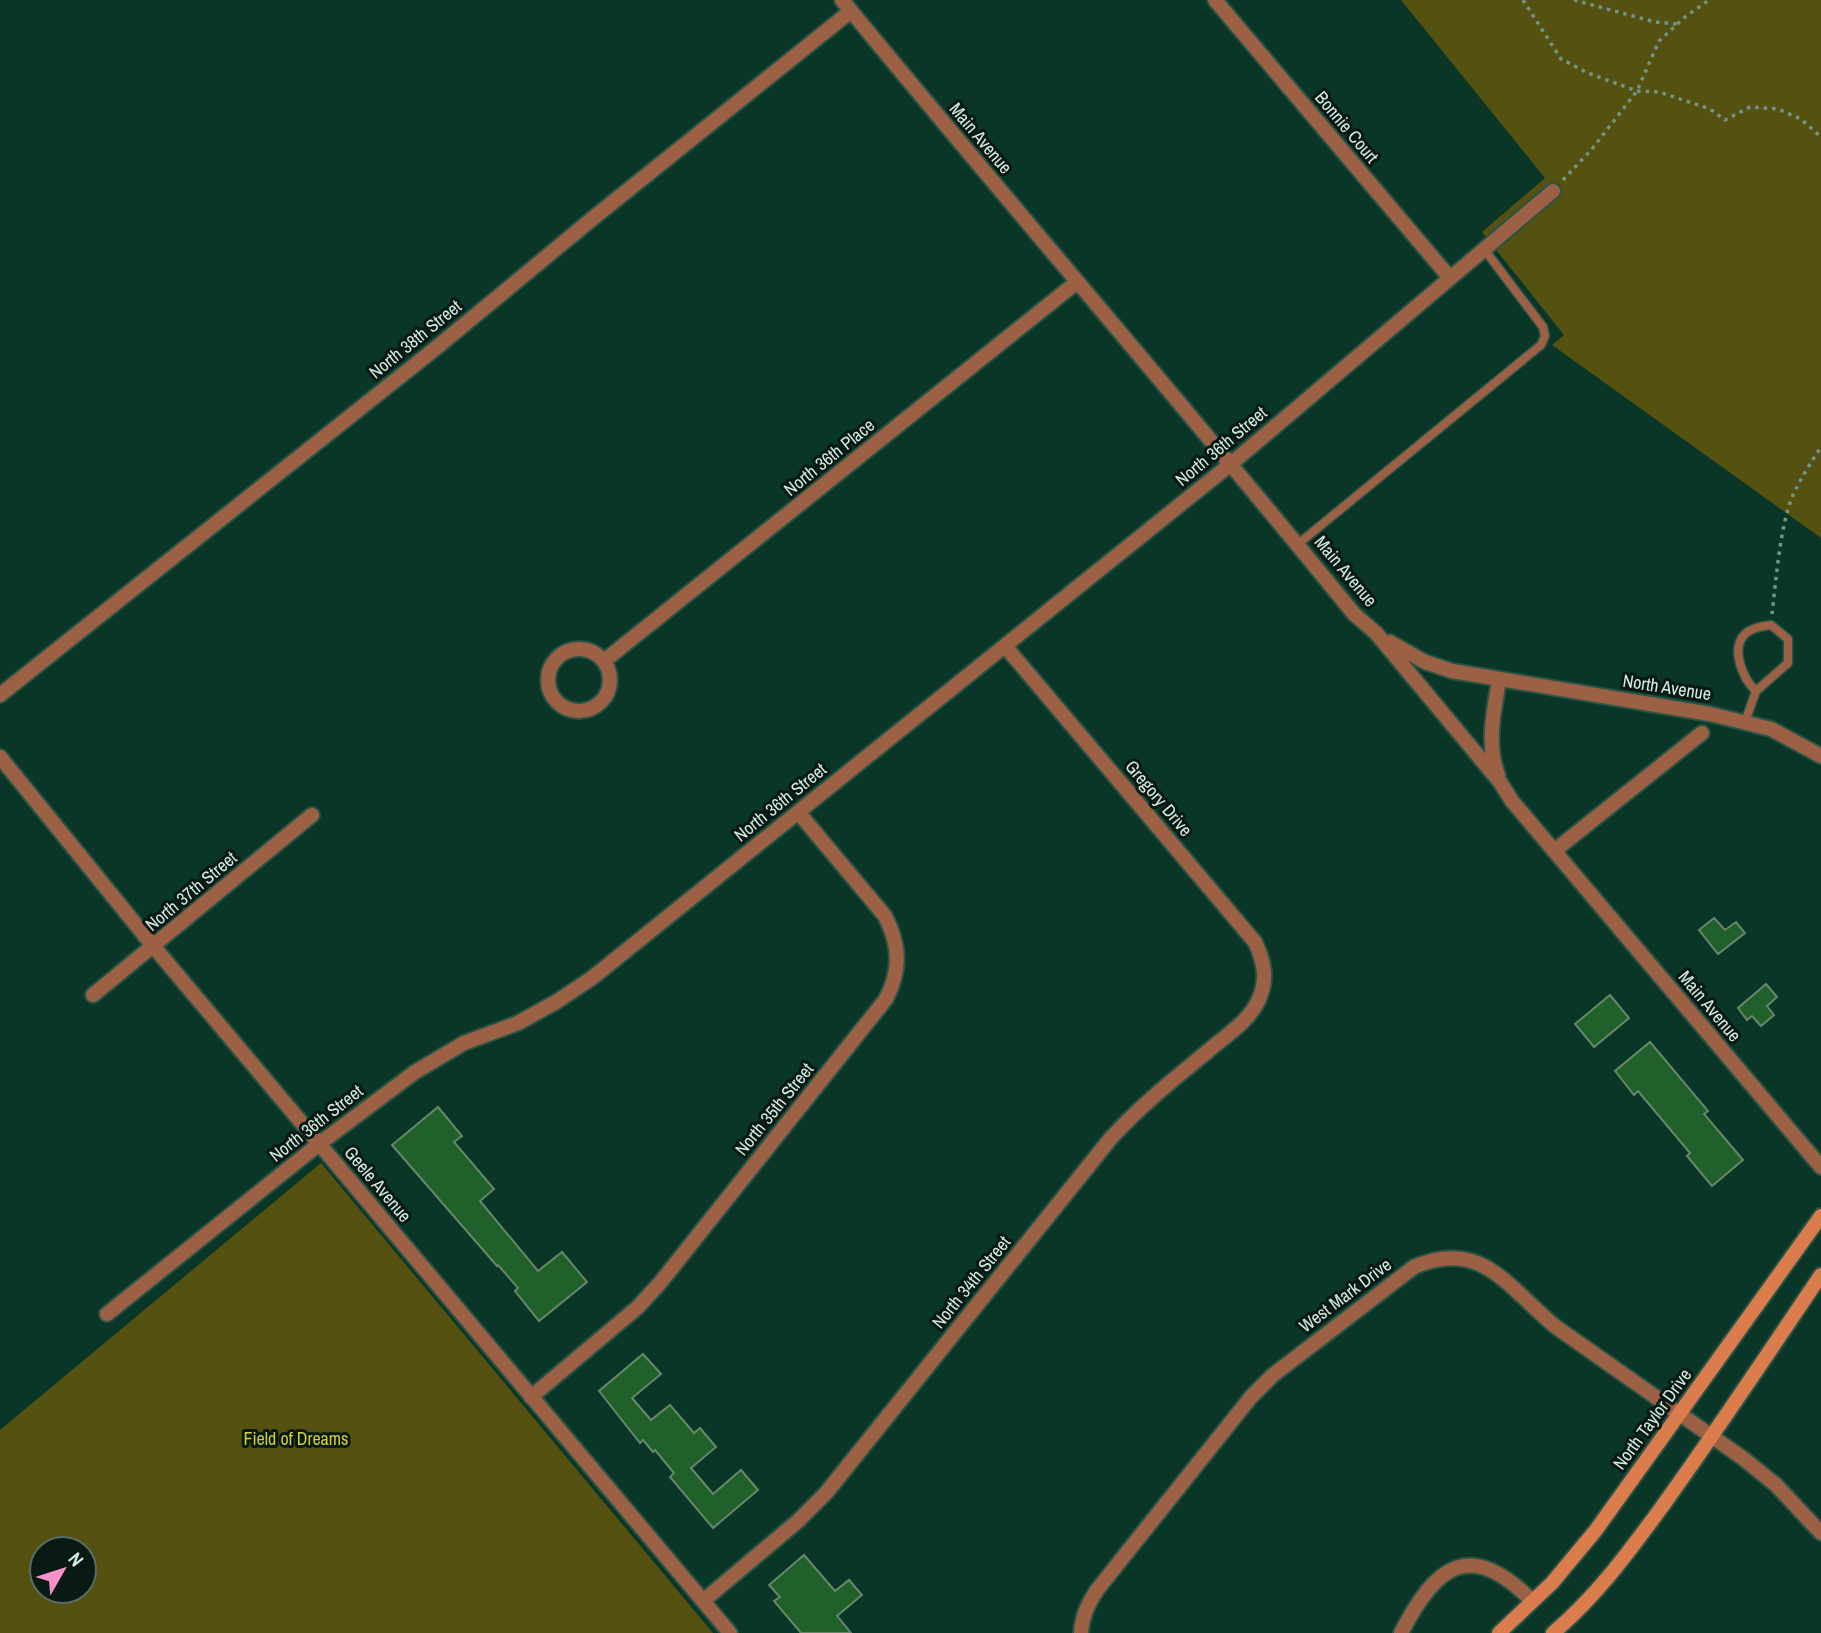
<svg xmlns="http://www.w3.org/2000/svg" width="1821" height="1633" font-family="'Archivo Narrow',sans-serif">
<rect width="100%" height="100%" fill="#093627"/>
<path fill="#555111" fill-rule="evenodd" d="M1401,0h420v538l-269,-193 12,-10 -82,-103 63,-54z
M321,1163l382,458 10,12h-713v-203zM42,1549h42v42h-42z"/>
<path fill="#20602a" stroke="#68866a" stroke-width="2" d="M1714,918l11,12 11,-8 9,11 -27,21 -19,-24z
M1766,984l11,13 -10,9 7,9 -13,11 -9,-10 -5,4 -9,-12z
M1610,995l19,23 -35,29 -19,-23z
M1650,1042l58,69 -4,3 39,46 -31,26 -25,-30 3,-3 -52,-62 -4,4 -19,-24z
M438,1107l24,29 -8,6 40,47 -14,12 58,70 24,-19 25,30 -48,39 -24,-30 3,-3 -20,-23 -1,1 -105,-121z
M643,1354l18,20 -29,24 19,22 19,-15 24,28 6,-5 16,19 -25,21 22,26 28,-24 17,20 -45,38 -43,-51 4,-4 -19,-23 -2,2 -10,-12 -3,3 -41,-52z
M804,1555l31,36 14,-11 13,15 -25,21 14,17h-50l-27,-32 6,-4 -11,-12z"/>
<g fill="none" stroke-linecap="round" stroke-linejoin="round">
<g stroke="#295345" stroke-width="11">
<path id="service" d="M1298,544l243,-199 4,-9 -2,-9 -59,-78
M1745,722l11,-31 32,-28v-24l-17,-14c-8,1 -20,3 -26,9 -15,15 -2,45 11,57"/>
</g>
<g stroke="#295345" stroke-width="18">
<path id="minor" d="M842,0c169,206 344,407 512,614l22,19 124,149 12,19 309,366
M1215,0l235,278
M1390,642l35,20 27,9 258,43 61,15 50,27
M548 680a31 31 0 1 1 62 0a31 31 0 1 1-62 0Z
M604,661l473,-379
M0,695l436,-347 156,-129 259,-208
M0,757l154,190 576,686
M1498,775c-12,-31 -4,-64 1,-95
M1554,851l148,-118
M93,995l219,-180
M107,1314l212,-170 96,-72 49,-29 54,-20 38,-21 36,-24 640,-515 321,-272
M531,1397l107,-90 22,-24 226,-284c15,-29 14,-54 -1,-83l-87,-104
M703,1601l95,-80 28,-28 285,-355c29,-32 63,-59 96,-86 18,-16 43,-31 52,-53 9,-20 5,-38 -4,-57l-250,-296
M1081,1633c1,-17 7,-29 16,-43l154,-193 22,-22 141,-108c68,-30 95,22 142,60l188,132 32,26 45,48
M1401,1633c35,-68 69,-95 131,-32"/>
</g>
<g stroke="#295345" stroke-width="18">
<path id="secondary" d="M1499,1633l53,-50 44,-53 225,-314
M1553,1633c44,-37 78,-84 111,-129 54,-75 105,-152 157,-229"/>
</g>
<path stroke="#739487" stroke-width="3.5" stroke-dasharray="3.5 5" stroke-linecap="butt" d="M1523,0l38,59 27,14 49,18 22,1 51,17 15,11 25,-13 28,2 23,10 20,18
M1574,0l81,22 22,2
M1563,180l29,-31 45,-58 22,-50 26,-24 24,-17
M1772,614c4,-34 8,-88 21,-119 8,-17 18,-33 28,-48"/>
<use href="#service" stroke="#9c6145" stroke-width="8"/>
<use href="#minor" stroke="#9c6145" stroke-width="14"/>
<use href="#secondary" stroke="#db7c4d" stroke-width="14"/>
</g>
<g text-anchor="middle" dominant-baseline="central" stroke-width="6" stroke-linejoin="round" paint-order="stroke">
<g font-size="18" fill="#d4eae0" stroke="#081a13">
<text transform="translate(1347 127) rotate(50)">Bonnie Court</text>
<text transform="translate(981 138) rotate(50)">Main Avenue</text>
<text transform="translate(415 339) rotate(-39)">North 38th Street</text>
<text transform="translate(1221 446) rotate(-40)">North 36th Street</text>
<text transform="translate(829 457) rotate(-39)">North 36th Place</text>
<text transform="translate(1346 571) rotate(50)">Main Avenue</text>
<text transform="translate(1667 687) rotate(9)">North Avenue</text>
<text transform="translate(1159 798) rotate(50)">Gregory Drive</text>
<text transform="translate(780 802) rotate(-39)">North 36th Street</text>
<text transform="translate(191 891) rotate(-40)">North 37th Street</text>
<text transform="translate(1710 1006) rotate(50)">Main Avenue</text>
<text transform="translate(774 1109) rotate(-51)">North 35th Street</text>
<text transform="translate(316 1123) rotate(-38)">North 36th Street</text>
<text transform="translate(378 1184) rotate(50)">Geele Avenue</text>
<text transform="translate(971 1282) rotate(-51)">North 34th Street</text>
<text transform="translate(1345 1295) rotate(-37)">West Mark Drive</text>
<text transform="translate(1652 1419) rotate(-54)">North Taylor Drive</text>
</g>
<g font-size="18" fill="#d6cd30" stroke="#081a13">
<text x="296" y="1438">Field of Dreams</text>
</g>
</g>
<g transform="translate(63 1570) rotate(51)"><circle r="33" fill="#081a13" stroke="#5a6d65" stroke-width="2"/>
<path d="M0-5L12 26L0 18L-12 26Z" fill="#f890cb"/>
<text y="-10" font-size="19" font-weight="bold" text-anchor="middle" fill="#d4eae0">N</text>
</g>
</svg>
